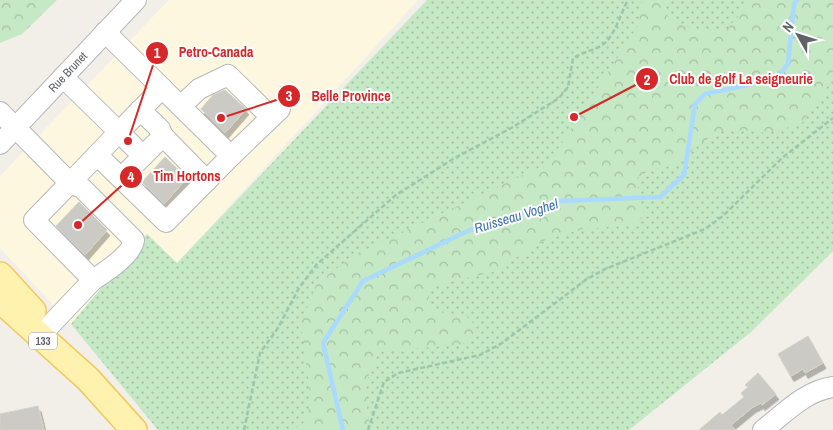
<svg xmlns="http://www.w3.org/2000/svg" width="833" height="430" font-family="'Archivo Narrow',sans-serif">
<defs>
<pattern id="grass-dots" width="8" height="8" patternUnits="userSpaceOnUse" patternTransform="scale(1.25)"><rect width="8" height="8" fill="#c5e8c5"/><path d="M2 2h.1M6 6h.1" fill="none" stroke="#a3c0a4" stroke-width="1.8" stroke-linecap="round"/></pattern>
<pattern id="forest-crowns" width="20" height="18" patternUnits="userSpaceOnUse" patternTransform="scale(1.25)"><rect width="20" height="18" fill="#c5e8c5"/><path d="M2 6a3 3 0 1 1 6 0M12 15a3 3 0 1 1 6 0" fill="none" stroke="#a3c0a4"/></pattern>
<filter id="shadow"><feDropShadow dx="3" dy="5.5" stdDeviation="0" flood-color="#0004"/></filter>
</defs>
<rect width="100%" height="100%" fill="#f1efe8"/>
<path fill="#fef7e0" d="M169,0h249l-241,263 -30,-28 -76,89 -71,-76v-72z"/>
<path fill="url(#grass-dots)" d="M427,0h406v251l-82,81 -122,98h-471l-87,-106 76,-90 30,29z"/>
<path fill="url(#forest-crowns)" d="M0,0h57l-35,34 -22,9z
M642,0h21l5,17 30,15 30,-4 24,-28h81v77l-13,22 -19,25 -34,9 -25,-3 -25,2 -46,34 -22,4 -13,9 8,36 -9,10 -52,4 -36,10 -54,33 -60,14 -6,16 13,10 26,4 8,8v11l-12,9 -82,8c-18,27 -15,44 -10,74l-2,4h-75l12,-8 6,-21 -10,-78 16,-40 39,-29 182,-86 18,-16 82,-126z"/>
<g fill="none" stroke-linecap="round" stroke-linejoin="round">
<path stroke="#aadaff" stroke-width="4.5" d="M343,430l-20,-87 40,-62 111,-53 85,-27 101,-4 24,-22 11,-71 10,-10 71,-15 12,-15 6,-60 3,-4"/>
</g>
<path fill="#cccac5" stroke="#d6d1c6" filter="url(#shadow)" d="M225,90l21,19 -21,24 -24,-24 12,-14z
M165,157l22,21 -23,26 -22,-22z
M79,202l28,28 -22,25 -29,-29z
M808,336l15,27 -18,10 -2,-4 -12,7 -13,-22z
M758,373l18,21 -14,11 -1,-2 -8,4 -22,18 4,5h-36l21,-18 2,3 22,-18 -3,-4 7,-6 -3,-2z
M38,406l6,24h-44v-16z"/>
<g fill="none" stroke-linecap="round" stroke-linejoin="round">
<g stroke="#b5b8bc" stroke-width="22">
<g id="minor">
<path d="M105,32l57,56 -43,44 24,24"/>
<path d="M63,77l56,55 -49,51 12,5 52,52c-2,15 -29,32 -41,40"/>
<path d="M181,106l18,-17 29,-14 43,42"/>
<path d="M140,110l20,19 3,7"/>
<path d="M0,112l70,71 -36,37 59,60 -54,57"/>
<path id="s1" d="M0,144l136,-144"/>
<path d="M97,155l69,67 65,-66 -69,-68"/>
<path d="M231,156l49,-47"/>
<path d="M121,178l42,-42 44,45"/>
<path d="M763,430c22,-17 42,-39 70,-43"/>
</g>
</g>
<g stroke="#f2c960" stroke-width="28">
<path id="major" d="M0,275l33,36
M0,300l88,79 46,51"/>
</g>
<path stroke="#9cc7a9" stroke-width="2.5" stroke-dasharray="5 2.5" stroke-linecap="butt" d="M244,430l16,-77 18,-25 21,-40 18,-24 79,-69 57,-36 60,-32 46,-29 9,-11 5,-29c9,-5 17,-7 26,-11 15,-7 21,-33 29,-47
M368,430l16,-48 14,-9 82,-18 22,-12 85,-64 18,-10 100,-40 19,-14 58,-57 51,-40"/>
<use href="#minor" stroke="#fff" stroke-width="20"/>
<use href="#major" stroke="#fff2af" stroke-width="25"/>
</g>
<g text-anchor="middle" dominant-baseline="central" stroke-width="4" stroke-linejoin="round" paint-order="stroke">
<rect fill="#fff" stroke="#8f9295" stroke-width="1" x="29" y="332.5" width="28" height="17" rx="4"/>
<g font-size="11" font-weight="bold" fill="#5f6368">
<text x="43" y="341">133</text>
</g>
<g font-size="12" fill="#5f6368" stroke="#fff">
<text stroke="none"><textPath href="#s1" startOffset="99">Rue Brunet</textPath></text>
</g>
<g font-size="14" font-style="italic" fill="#4174aa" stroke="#fff">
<text transform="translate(516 216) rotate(-17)">Ruisseau Voghel</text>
</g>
</g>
<path fill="none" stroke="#d62828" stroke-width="2" d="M128 141L157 53M574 117L647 79M221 118L289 96M78 225L131 177"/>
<g fill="#d62828" stroke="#fff" stroke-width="2">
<circle cx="128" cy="141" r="5"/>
<circle cx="574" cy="117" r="5"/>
<circle cx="221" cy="118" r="5"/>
<circle cx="78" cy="225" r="5"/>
<circle cx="157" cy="53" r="12"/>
<circle cx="647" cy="79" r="12"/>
<circle cx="289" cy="96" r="12"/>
<circle cx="131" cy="177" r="12"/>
</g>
<g font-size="15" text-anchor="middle" font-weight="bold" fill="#fff">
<text x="157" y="58">1</text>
<text x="647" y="85">2</text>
<text x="289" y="101">3</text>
<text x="131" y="182">4</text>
</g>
<g font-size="14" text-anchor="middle" font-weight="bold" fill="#d62828" stroke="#fff" stroke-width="4" stroke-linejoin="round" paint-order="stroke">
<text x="216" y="57">Petro-Canada</text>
<text x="741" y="84">Club de golf La seigneurie</text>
<text x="351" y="101">Belle Province</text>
<text x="187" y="181">Tim Hortons</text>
</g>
<g transform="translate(798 35) rotate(309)" stroke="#ffffff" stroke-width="4" paint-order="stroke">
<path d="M0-4L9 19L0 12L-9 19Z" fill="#5f6368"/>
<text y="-8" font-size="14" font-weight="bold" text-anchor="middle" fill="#5f6368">N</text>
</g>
</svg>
